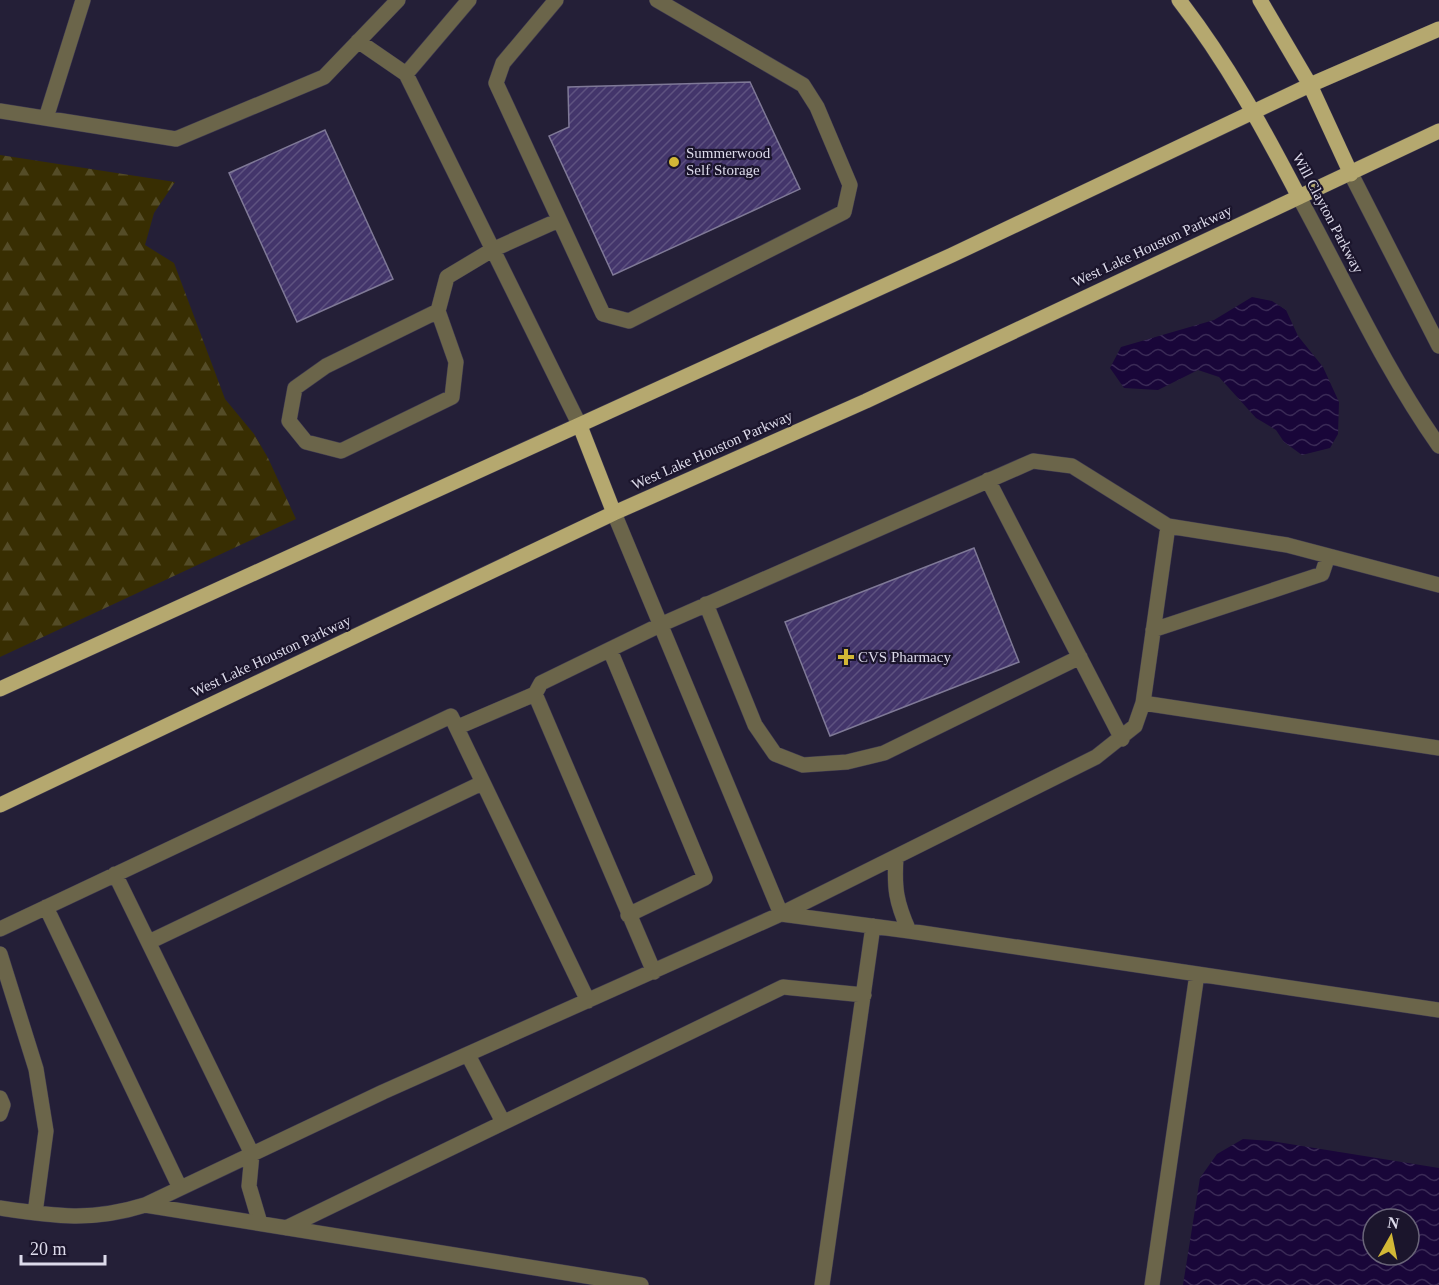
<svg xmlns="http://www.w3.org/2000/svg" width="1439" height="1285" font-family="'Times New Roman',serif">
<defs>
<pattern id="forest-firs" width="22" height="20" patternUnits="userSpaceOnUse" patternTransform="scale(1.5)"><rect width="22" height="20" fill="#382e02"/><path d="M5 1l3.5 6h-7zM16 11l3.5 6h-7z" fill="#544c27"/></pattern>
<pattern id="water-waves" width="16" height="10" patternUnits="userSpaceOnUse" patternTransform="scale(1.5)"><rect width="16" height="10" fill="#190639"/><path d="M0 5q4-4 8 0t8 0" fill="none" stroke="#3a2a56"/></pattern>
<pattern id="building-hatch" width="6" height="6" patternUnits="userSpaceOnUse" patternTransform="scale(1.5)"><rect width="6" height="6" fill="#43356b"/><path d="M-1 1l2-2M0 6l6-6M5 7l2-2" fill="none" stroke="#5e5280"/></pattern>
</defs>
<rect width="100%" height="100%" fill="#241f37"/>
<path fill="url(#forest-firs)" d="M0,155l175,27 -21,31 -9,32 29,18 51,136 29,35 14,24 28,61 -296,138z"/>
<path fill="url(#water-waves)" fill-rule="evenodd" d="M1252,297l20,4 14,9 12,26 25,31 16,35 -1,32 -8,14 -28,7 -18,-13 -8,-12 -20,-12 -37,-41 -21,-7 -40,20 -34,-2 -14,-20 11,-21 93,-27z
M1243,1139l28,2 168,27v117h-256l17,-107 17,-24zM1373,1219h36v36h-36z"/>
<path fill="url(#building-hatch)" stroke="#7f7997" stroke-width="1.5" d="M750,82l50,107 -187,86 -64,-139 20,-9 -1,-40z
M325,130l68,149 -96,43 -68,-149z
M974,548l45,114 -189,74 -45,-114z"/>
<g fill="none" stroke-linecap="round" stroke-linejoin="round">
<g stroke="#3e3950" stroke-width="16">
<path id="minor" d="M556,0l-53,63 -7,20 107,231 26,7 215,-109 6,-27 -33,-78 -14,-22 -146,-85
M358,41l48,33 174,352
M406,74l63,-74
M0,111l176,28 148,-62 74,-77
M46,118l37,-118
M1351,174l88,172
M1299,197c46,84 85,171 140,249
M438,311l-112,55 -31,22 -6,33 17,21 35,9 111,-54 4,-35 -18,-51 9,-34 45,-27 67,-30
M988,480l134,259
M614,513l167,401
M706,604l49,121 20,29 28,11 44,-3 37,-9 196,-96
M1153,630l169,-56 6,-18
M610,650l95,228 -77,37
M1143,703l296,45
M458,727l77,-33
M896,857c-2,31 0,45 13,74
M115,874l137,280 -3,32 11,37
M46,907l134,281
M781,914l128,17 530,79
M0,929l451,-213 137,285
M149,942l333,-159
M0,954l36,115 10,62 -11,82
M654,972l-119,-278 6,-11 119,-58 373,-164 39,5 96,60 119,19 152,40
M468,1055l35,67
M0,1098l3,7 -3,9
M145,1205l496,80
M0,1208c54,8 91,14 145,-3l238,-113 398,-178 315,-157 39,-31 8,-23 25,-177
M286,1228l497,-241 81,8
M822,1285l51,-359
M1152,1285l45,-311"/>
</g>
<g stroke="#3e3950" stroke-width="16">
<path id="major" d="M1179,0c48,62 84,128 120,197
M1260,0l50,85 41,89
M580,426l34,87
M0,689l952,-434 358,-170 129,-56
M0,805l614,-292 252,-112 573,-270"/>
</g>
<use href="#minor" stroke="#6b654a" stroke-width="15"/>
<use href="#major" stroke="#b5a86f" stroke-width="15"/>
</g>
<g fill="#d2b736" stroke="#1b152c" stroke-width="2">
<circle cx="674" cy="162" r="6"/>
<path d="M843 648h6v6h6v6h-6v6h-6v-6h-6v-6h6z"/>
</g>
<g text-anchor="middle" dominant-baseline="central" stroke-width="4.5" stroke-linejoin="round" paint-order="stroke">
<g font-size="15" fill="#dddbeb" stroke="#1b152c" text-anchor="start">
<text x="686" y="153">Summerwood<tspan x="686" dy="17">Self Storage</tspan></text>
<text x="858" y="657">CVS Pharmacy</text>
</g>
<g font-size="15" fill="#dddbeb" stroke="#1b152c">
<text transform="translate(1328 213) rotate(62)">Will Clayton Parkway</text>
<text transform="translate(1152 246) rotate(-25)">West Lake Houston Parkway</text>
<text transform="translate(712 450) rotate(-24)">West Lake Houston Parkway</text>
<text transform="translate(271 656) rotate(-25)">West Lake Houston Parkway</text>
</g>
</g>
<g transform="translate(1391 1237) rotate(9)"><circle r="28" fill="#1b152c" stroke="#696478" stroke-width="1.5"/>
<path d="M0-4.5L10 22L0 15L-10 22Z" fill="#d2b736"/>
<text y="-9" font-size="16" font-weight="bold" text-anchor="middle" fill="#dddbeb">N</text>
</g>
<path d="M21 1255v9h84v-9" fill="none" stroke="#dddbeb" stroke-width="3"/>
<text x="30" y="1255" font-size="18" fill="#dddbeb" stroke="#1b152c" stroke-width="4.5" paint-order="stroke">20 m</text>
</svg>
